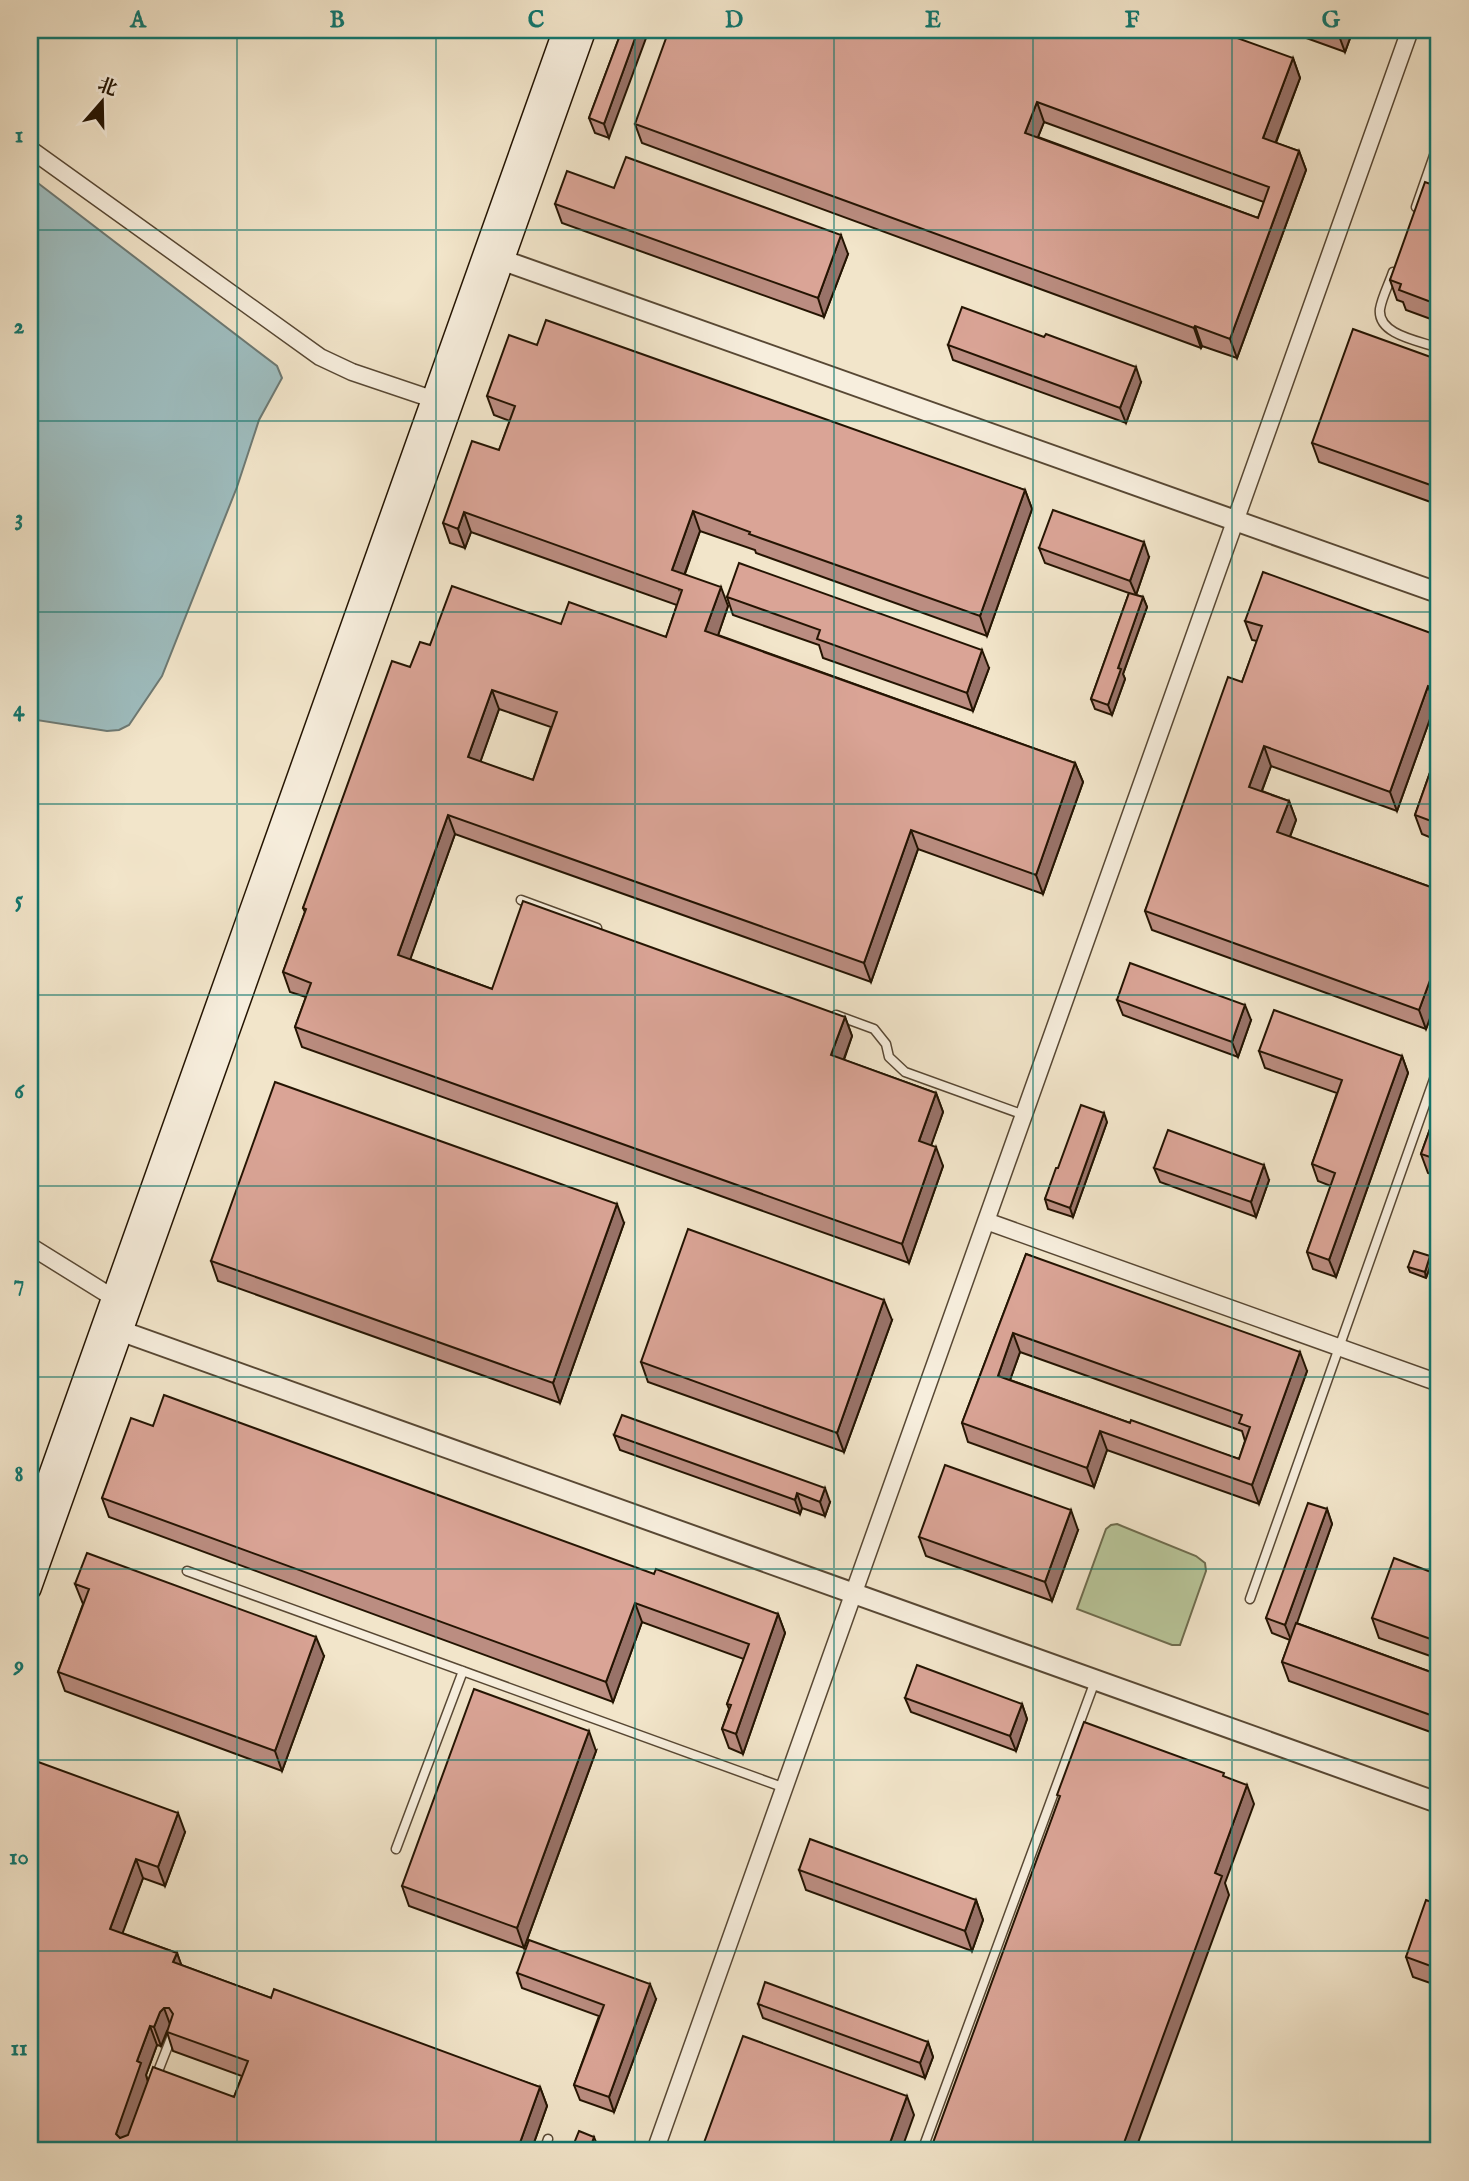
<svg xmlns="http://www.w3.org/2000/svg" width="1469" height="2181" font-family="'IM FELL English','Noto Serif SC',serif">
<rect width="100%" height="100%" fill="#f2e5ca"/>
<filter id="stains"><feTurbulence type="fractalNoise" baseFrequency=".00286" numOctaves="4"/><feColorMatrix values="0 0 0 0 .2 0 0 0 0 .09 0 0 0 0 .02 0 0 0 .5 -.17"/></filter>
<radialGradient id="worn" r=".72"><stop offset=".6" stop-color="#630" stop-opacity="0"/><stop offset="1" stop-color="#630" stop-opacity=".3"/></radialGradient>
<path fill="#b8c599" stroke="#6e6c4e" stroke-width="2" d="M1117,1524l79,32 9,7 1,8 -26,74h-8l-95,-36 29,-80 5,-4z"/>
<path fill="#9ebdbf" stroke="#6d7973" stroke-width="2" d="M30,177l247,189 5,12 -23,42 -22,67 -75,189 -33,49 -10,5 -12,1 -77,-12z"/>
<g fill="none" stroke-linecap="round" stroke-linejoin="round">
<g stroke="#584834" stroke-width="11">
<path id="service" d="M1416,207l23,-66
M1393,272c-4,12 -11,25 -13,37 -3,26 40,32 59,39
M521,900l76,28
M836,1015l38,14 12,15 3,13 16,15 119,43
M187,1571l598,217
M1250,1599l189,-534
M396,1849l67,-178
M155,2079l18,-46
M544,2151l4,-12
M922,2151l173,-470"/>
</g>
<g stroke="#584834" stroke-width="19">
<path id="minor" d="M30,149l290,208 32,15 80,27
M986,1221l453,162
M30,1246l82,51
M655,2151l755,-2121"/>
</g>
<g stroke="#584834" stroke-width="23">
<path id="tertiary" d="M488,255l951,338
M107,1326l1332,477"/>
</g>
<g stroke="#241402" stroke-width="24">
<path id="secondary" d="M30,1530l534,-1500
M30,1589l555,-1559"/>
</g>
<use href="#service" stroke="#f7eedd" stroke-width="8"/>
<use href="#minor" stroke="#f7eedd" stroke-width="16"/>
<use href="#tertiary" stroke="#f7eedd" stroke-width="19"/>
<use href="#secondary" stroke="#f7eedd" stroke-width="21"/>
</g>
<path fill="#bb8d81" stroke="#241402" stroke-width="2" fill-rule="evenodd" d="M622,30l-13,108 -14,-5 -6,-15z
M1284,30h69l-8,22z
M1293,58l7,20 -24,65 23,8 7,19 -69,188 -35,-12 -1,2 -559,-205 -7,-19zM1044,122l220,80 -6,16 -220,-81z
M1439,177v145l-33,-12 -3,-8 -6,-2 -7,-20 46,-94z
M614,188l234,66 -24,63 -262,-94 -7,-19z
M537,345l488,145 7,19 -45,127 -231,-83 -1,-3 -55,-19 -15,43 43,32 -10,29 357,128 8,19 -40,112 -125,-45 -47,133 -416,-148 -45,125 82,30 353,28 7,19 -8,24 92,33 7,19 -12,33 12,21 -34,97 -607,-216 -7,-20 11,-30 -16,-5 -7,-20 22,-60 -2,-4 107,-241 20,-22 131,-21 105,13 11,-32 -206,-73 -6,16 -15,-5 -7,-20 56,-73 11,-29 -16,-6 -7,-19zM499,709l52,18 -18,53 -53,-18z
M948,345l193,37 -15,41 -173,-63z
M1439,360v145l-120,-43 -7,-19z
M1039,548l110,9 -13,38 7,2 4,10 -24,67 2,5 -13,36 -17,-6 -4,-10 38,-106 -84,-30z
M727,597l262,71 -16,43 -150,-53 -4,-13 -86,-30z
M1245,621l194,15v71l-4,-2 -38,106 -126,-45 -9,25 27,10 7,19 -6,17 149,53v104l-13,35 -274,-99 -7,-19 97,-229 15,-41 -5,-1z
M1439,747v94l-17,-7 -7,-19z
M1117,1000l134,20 -13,37 -115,-42z
M1259,1051l143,5 6,17 -72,204 -23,-8 -6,-17 24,-66 -13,-5 -6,-17 25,-71 -72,-25z
M1439,1104v73l-11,-4 -7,-19z
M1107,1122l-34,95 -25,-8 -3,-10 13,-31z
M1154,1168l115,12 -13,37 -96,-35z
M624,1223l-64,180 -342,-122 -7,-20z
M1026,1254l281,117 -48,133 -152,-54 -13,37 -126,-45 -6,-19zM1020,1352l222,79 3,10 -6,18 -109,-36 -120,-43z
M1432,1261l-6,17 -16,-6 -2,-5z
M892,1320l-48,132 -196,-70 -7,-20z
M153,1426l625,188 7,19 -42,121 -14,-6 -7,-19 7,-20 -2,-5 17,-45 -102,-37 -29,80 -504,-185 -7,-19z
M614,1435l216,67 -5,14 -23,-8 -2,6 -180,-64z
M1327,1509l5,15 -36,99 143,52v60l-150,-54 -7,-19 8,-22 -18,-7 -6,-15z
M1078,1530l-26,71 -126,-45 -7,-19z
M1439,1575v84l-60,-21 -7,-20z
M75,1584l249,72 -42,115 -217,-80 -7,-19 25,-68z
M905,1698l117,6 5,15 -11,32 -105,-39z
M596,1751l-72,197 -115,-42 -7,-20z
M30,1759l155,73 -20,54 -22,-8 -21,55 55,20 4,12 90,33 269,89 7,19 -16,45h-501zM167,2032l6,19 69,25 -8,21 -86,-15 -2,-7 11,-30 4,1z
M799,1870l177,30 7,20 -11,31 -166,-61z
M1439,1905v81l-26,-9 -7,-20z
M517,1973l139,26 -42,113 -34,-12 -6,-15 25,-69 -77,-28z
M758,2004l170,38 5,15 -8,21 -162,-60z"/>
<path fill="#997369" stroke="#241402" stroke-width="2" d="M638,30h11l-40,108 -5,-14z
M1340,30h13l-8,22 -7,-19z
M1293,58l7,20 -30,79 -7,-19z
M1037,102l7,20 -12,30 -7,-19z
M1299,151l7,19 -69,188 -7,-19z
M841,235l7,19 -24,63 -6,-19z
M1195,326l7,20 -1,2 -7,-20z
M1136,367l5,15 -15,41 -6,-15z
M1025,490l7,19 -45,127 -7,-20z
M693,511l7,20 -21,58 -7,-19z
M464,512l7,20 -6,16 -7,-19z
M1144,542l5,15 -13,38 -6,-14z
M721,587l7,19 -15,44 -8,-19z
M1143,597l4,10 -24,67 2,5 -13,36 -4,-10 10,-37z
M982,650l7,18 -16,43 -6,-18z
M1428,686l7,19 -38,106 -7,-19z
M492,690l7,19 -24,68 -7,-20z
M1264,746l7,20 -15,40 -7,-19z
M1075,763l8,19 -40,112 -7,-19z
M1289,801l7,19 -12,32 -7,-20z
M448,815l7,19 -50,140 -7,-19z
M911,830l7,19 -47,133 -7,-19z
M1439,956v38l-13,35 -7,-19z
M1245,1005l6,15 -13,37 -6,-15z
M845,1017l7,19 -14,39 -7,-20z
M1402,1056l6,17 -72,204 -7,-17z
M936,1093l7,19 -17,48 -7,-19z
M1104,1113l3,9 -34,95 -3,-9z
M936,1147l7,19 -34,97 -7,-19z
M1264,1165l5,15 -13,37 -5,-15z
M617,1204l7,19 -64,180 -7,-20z
M1430,1256l2,5 -6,17 -1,-6z
M884,1300l8,20 -48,132 -7,-19z
M1013,1333l7,19 -15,42 -7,-18z
M1300,1352l7,19 -48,133 -7,-19z
M1100,1431l7,19 -13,37 -7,-19z
M825,1488l5,14 -5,14 -5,-14z
M797,1493l5,15 -2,6 -5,-14z
M1327,1509l5,15 -41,116 -6,-15z
M1071,1510l7,20 -26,71 -7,-19z
M635,1603l7,19 -29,80 -7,-20z
M778,1614l7,19 -42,121 -7,-20z
M316,1637l8,19 -42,115 -7,-20z
M1022,1704l5,15 -11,32 -6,-15z
M589,1731l7,20 -72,197 -7,-20z
M1247,1785l7,19 -29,79 4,12 -94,256h-14l94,-278z
M178,1813l7,19 -20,54 -7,-19z
M136,1859l7,19 -26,70 -7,-19z
M976,1900l7,20 -11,31 -7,-20z
M177,1953l7,19 -11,-10z
M650,1984l6,15 -42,113 -5,-15z
M164,2008l7,19 -4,4 -6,15 -7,-19 6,-15z
M150,2026l7,19 -11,30 2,7 -25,69 -7,-17 21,-73z
M928,2042l5,15 -8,21 -5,-15z
M540,2087l7,19 -16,45h-14z
M907,2096l7,19 -13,36h-14z
M594,2137l4,10 -2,4h-7z"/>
<path fill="#daa496" stroke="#241402" stroke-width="2" fill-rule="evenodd" d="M622,30h16l-34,94 -15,-6z
M669,30h546l78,28 -30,80 36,13 -69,188 -35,-13 -1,2 -559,-204zM1037,102l232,85 -11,31 -233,-85z
M1329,30h11l-2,3z
M626,157l215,78 -23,63 -263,-94 12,-33 47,17z
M1439,177v128l-40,-15 2,-6 -11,-4 35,-98 11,4z
M962,307l82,30 2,-3 90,33 -16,41 -172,-63z
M546,320l479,170 -45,126 -231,-82 1,-2 -57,-21 -21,59 49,17 -16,44 370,132 -39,112 -125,-45 -47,133 -416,-148 -50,140 94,34 31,-88 322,116 -14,38 105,38 -17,48 17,6 -34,97 -607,-217 16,-44 -28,-11 23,-63 -3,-1 89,-247 18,6 10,-25 10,3 22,-59 109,38 8,-22 97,35 16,-47 -218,-78 -6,17 -15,-6 29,-82 27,9 16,-44 -28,-10 22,-61 28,10zM492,690l65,22 -24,68 -65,-23z
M1353,329l86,31v128l-127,-45z
M1053,510l91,32 -14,39 -91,-33z
M739,563l243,87 -15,43 -150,-54 3,-9 -93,-33z
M1263,572l176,64v54l-11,-4 -38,106 -126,-46 -15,41 40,14 -12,31 162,58v66l-20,54 -274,-99 83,-234 14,5 20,-56 -17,-5z
M1129,593l14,4 -25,71 3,1 -13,36 -17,-6z
M1439,747v77l-24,-9z
M1130,963l115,42 -13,37 -115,-42z
M1274,1010l128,46 -73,204 -22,-8 28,-79 -23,-9 30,-84 -83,-29z
M275,1082l342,122 -64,179 -342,-122z
M1439,1104v56l-18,-6z
M1081,1105l23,8 -34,95 -25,-9 11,-31h2z
M1168,1130l96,35 -13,37 -97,-34z
M688,1229l196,71 -47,133 -196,-71z
M1414,1251l16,5 -5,16 -17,-5z
M1026,1254l274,98 -48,133 -152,-54 -13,37 -125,-45zM1013,1333l229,82 -3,8 11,4 -11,32 -108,-39 -1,3 -132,-47z
M164,1395l490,179 2,-5 122,45 -42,120 -14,-5 9,-24 -4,-1 22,-60 -114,-41 -29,79 -504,-184 29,-80 22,8z
M622,1415l203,73 -5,14 -23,-9 -2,7 -181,-65z
M945,1465l126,45 -26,72 -126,-45z
M1308,1503l19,6 -42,116 -19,-7z
M87,1553l229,84 -41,114 -217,-79 31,-83 -14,-5z
M1394,1558l45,17v67l-67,-24z
M1296,1623l143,52v43l-157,-56z
M917,1665l105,39 -12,32 -105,-38z
M474,1689l115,42 -72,197 -115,-42z
M1084,1722l140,51 -1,3 24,9 -32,88 7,3 -101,275h-191l130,-355 -3,-1z
M30,1759l148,54 -20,54 -22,-8 -26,70 67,24 -4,9 98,36 3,-9 266,98 -23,64h-487zM164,2008h5l4,6 -6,18 81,29 -14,36 -81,-30 -25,68 -8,3 -4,-4 25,-71 -4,-2 13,-35 4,1 6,-15z
M810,1839l166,61 -11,31 -166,-61z
M1426,1900l13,5v64l-33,-12z
M529,1940l121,44 -41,113 -35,-12 30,-80 -87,-32z
M765,1982l163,60 -8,21 -162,-59z
M743,2036l164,60 -20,55h-186z
M579,2131l15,6 -5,14h-18z"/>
<path fill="none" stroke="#0f766e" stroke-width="2" stroke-opacity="0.55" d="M237,30v2121M436,30v2121M635,30v2121M834,30v2121M1033,30v2121M1232,30v2121M30,230h1409M30,421h1409M30,612h1409M30,804h1409M30,995h1409M30,1186h1409M30,1377h1409M30,1569h1409M30,1760h1409M30,1951h1409"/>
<rect width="1469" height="2181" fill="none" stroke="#f2e5ca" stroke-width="77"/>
<g transform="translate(102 102) rotate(20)" stroke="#f7eedd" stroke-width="5" paint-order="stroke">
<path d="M0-5L12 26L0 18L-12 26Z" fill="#241402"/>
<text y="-10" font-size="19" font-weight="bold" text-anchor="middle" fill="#241402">北</text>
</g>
<rect x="38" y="38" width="1392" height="2104" fill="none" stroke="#0f766e" stroke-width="2.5"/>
<g font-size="23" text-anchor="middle" font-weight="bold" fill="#0f766e">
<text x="138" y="27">A</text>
<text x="337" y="27">B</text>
<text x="536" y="27">C</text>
<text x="734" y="27">D</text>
<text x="933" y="27">E</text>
<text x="1132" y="27">F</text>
<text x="1331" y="27">G</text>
<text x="19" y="142">1</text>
<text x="19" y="333">2</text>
<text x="19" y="525">3</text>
<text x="19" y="716">4</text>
<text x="19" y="907">5</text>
<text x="19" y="1098">6</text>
<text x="19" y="1290">7</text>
<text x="19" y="1481">8</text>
<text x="19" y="1672">9</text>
<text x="19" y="1864">10</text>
<text x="19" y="2055">11</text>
</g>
<rect width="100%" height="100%" filter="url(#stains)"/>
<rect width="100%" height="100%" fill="url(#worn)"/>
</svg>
